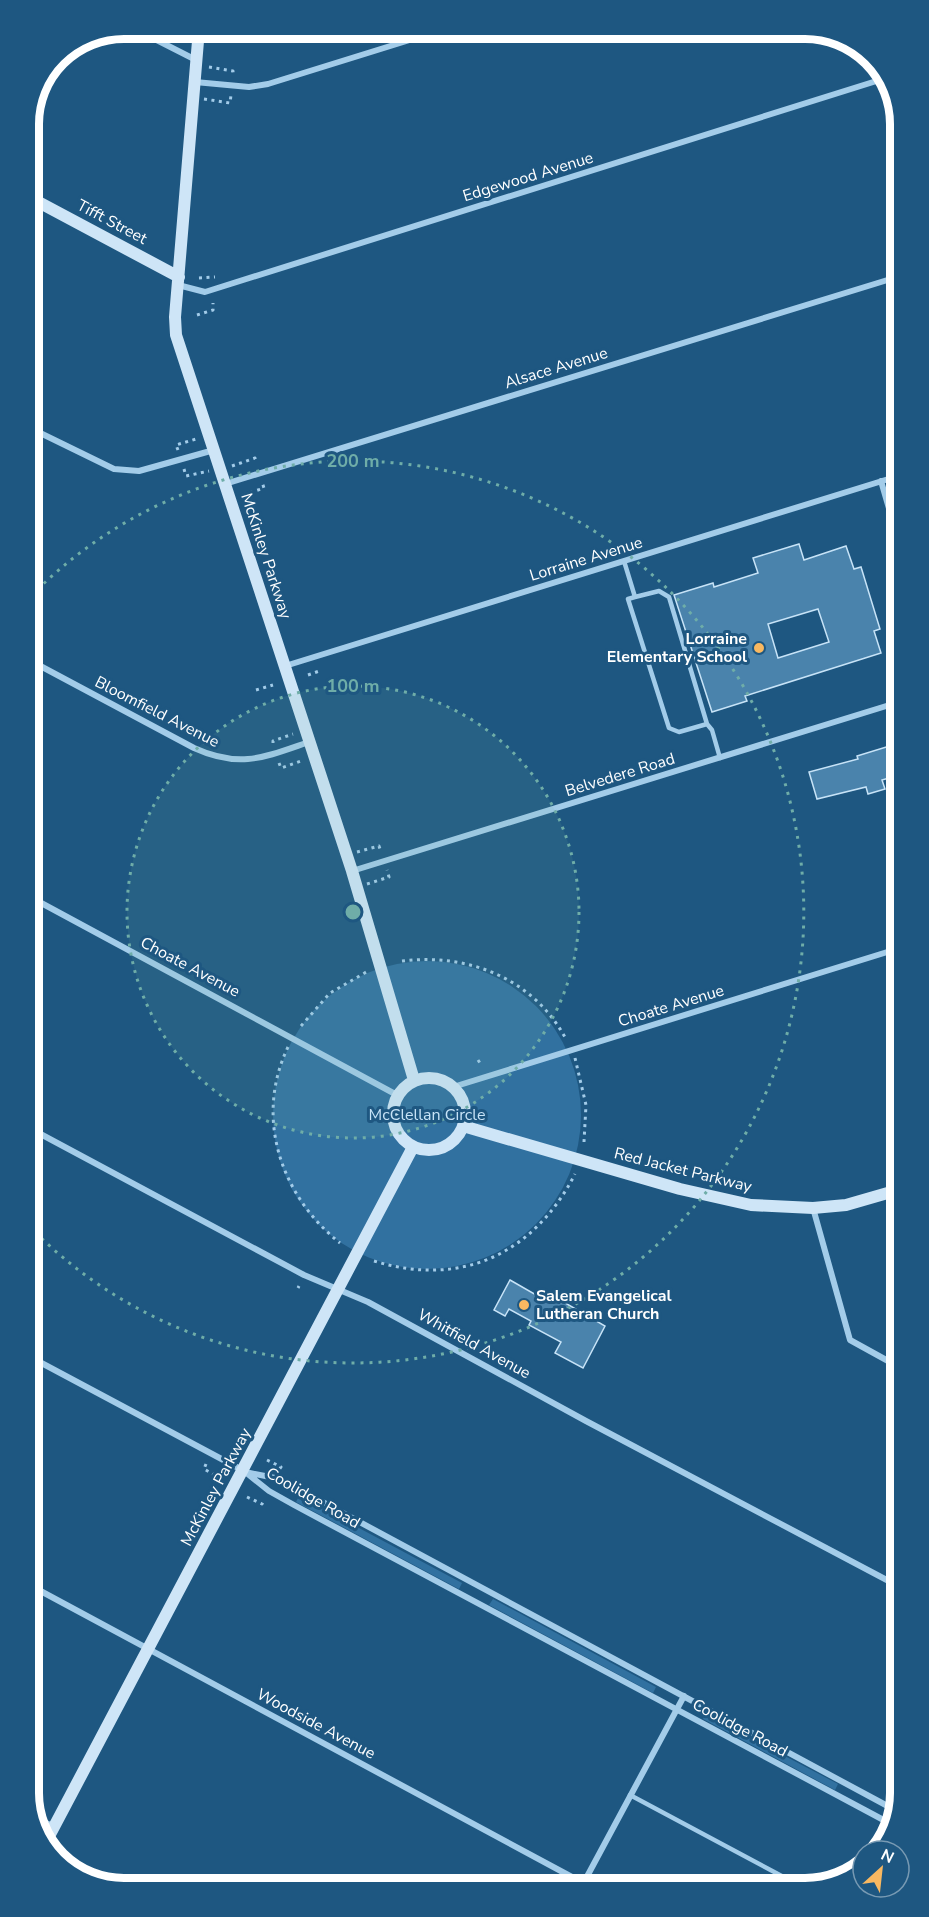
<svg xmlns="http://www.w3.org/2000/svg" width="929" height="1917" font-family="'Nunito Sans',sans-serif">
<rect width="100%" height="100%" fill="#1e5781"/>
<path fill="#3171a0" d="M273 1115a154 154 0 1 1 308 0a154 154 0 1 1-308 0Z
M299,1496l163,87 -3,6 -163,-87z
M493,1599l163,88 -3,6 -164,-88z
M705,1714l133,70 -3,6 -132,-71z"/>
<path fill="#4a83ac" stroke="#c7e3f7" stroke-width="1.5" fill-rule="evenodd" d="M799,544l5,16 42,-14 8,23 7,-2 19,62 -6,2 7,22 -136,43 2,5 -35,11 -38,-117 39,-12 1,4 44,-14 -5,-15zM818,609l11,33 -51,16 -10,-34z
M896,744v32l-14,4 3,9 -17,5 -2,-7 -49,12 -8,-27 49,-13 -1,-3z
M510,1280l33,19 2,-4 16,8 1,-2 43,25 -22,42 -28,-15 6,-11 -32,-17 2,-4 -22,-12 -4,7 -11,-6z"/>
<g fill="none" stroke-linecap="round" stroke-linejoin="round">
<path stroke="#a3cce9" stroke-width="3" stroke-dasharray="3 4.5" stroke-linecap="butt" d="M209,67l24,4v5
M204,99l26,4 1,-8
M199,278l16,-1
M197,315l16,-5v-7
M178,450l-2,-5 20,-6
M232,466l23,-8 1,4
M184,469l2,7 23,-5
M243,495l21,-7 -2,-6
M308,675l14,-5
M256,690l17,-5
M273,743v-2l20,-7
M279,763l2,5 20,-7
M357,852l22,-6 1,3
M367,884l22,-7 -2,-7
M402,961c66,-8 131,17 164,78
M301,1026l29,-33 38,-22
M288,1047c-34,71 -7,149 52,196
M575,1058l11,47 -2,37
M478,1060l4,6
M374,1261c87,27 160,-7 201,-87
M298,1288l1,-2
M267,1460l14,7 -2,3
M206,1464l-2,5 14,8
M247,1497l15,7 3,-5"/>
<path stroke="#a3cce9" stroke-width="4.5" d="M624,561l11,36 -7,2 41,129 10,4 28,-8 5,6 8,28
M635,597l24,-6 10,6 38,127
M630,1795l163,87"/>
<path stroke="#a3cce9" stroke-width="6" d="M135,29l61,31
M195,82l54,5 19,-3 177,-55
M178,285l27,7 681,-214
M30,428l84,41 25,2 75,-21
M881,481l14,48
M225,484l669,-206
M31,661l163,87c46,21 71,9 115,-6
M285,666l610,-189
M352,871l544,-168
M32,898l365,197
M453,1087l444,-138
M33,1130l271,145 64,27 218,119 314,166
M813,1208l37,132 49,27
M34,1359l210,112 25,20 25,14 597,319
M245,1472l30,6 27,13 593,319
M35,1588l550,296
M36,1818l18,9
M583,1884l101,-188"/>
<path stroke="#cee5f7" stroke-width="12" d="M199,29l-24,288 1,18 176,536 62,209
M29,197l150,80
M393 1114a36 36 0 1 1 72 0a36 36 0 1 1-72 0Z
M463,1126l217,63 71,16 62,3 33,-3 52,-15
M46,1842l367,-695"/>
</g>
<circle cx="353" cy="912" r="226" fill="#6fada8" fill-opacity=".12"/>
<g fill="none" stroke="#6fada8" stroke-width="3" stroke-dasharray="3 6">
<circle cx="353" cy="912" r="226"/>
<path d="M31 596A451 451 0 1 1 34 1231"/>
</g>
<g fill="#f9b861" stroke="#1e5781" stroke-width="2">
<circle cx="759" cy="648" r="6"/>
<circle cx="524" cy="1305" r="6"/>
</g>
<g text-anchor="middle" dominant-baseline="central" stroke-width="6" stroke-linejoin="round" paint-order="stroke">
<g font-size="16" fill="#fff" stroke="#1e5781">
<text transform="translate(528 177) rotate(-17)">Edgewood Avenue</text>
<text transform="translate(112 222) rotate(28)">Tifft Street</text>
<text transform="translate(556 368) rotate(-17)">Alsace Avenue</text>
<text transform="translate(266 556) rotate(72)">McKinley Parkway</text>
<text transform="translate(586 559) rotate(-17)">Lorraine Avenue</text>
<text transform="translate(157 712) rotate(27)">Bloomfield Avenue</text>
<text transform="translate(620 775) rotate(-17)">Belvedere Road</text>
<text transform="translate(190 967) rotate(28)">Choate Avenue</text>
<text transform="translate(671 1006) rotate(-17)">Choate Avenue</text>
<text transform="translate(683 1170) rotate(14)">Red Jacket Parkway</text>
<text transform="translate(474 1344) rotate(29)">Whitfield Avenue</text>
<text transform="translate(216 1487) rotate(-62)">McKinley Parkway</text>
<text transform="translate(313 1498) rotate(30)">Coolidge Road</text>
<text transform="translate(316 1724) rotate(28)">Woodside Avenue</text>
<text transform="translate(740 1728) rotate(28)">Coolidge Road</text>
</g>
<g font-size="16" font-weight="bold" fill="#fff" stroke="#1e5781" text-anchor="end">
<text x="747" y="639">Lorraine<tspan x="747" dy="18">Elementary School</tspan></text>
<text x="536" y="1296" text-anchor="start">Salem Evangelical<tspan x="536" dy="18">Lutheran Church</tspan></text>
</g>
<g font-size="16" fill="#c7e3f7" stroke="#1e5781">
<text x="427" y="1115">McClellan Circle</text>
</g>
</g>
<path d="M0 0H929V1917H0ZM124 39H805A85 85 0 0 1 890 124V1793A85 85 0 0 1 805 1878H124A85 85 0 0 1 39 1793V124A85 85 0 0 1 124 39Z" fill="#1e5781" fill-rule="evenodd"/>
<path fill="none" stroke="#fff" stroke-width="8" d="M124 39H805A85 85 0 0 1 890 124V1793A85 85 0 0 1 805 1878H124A85 85 0 0 1 39 1793V124A85 85 0 0 1 124 39Z"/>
<circle cx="353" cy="912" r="9" fill="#6fada8" stroke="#1e5781" stroke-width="3"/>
<g font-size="18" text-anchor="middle" font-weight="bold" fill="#6fada8" stroke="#1e5781" stroke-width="6" stroke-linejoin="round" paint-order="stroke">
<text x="353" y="467">200 m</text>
<text x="353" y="692">100 m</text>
</g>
<g transform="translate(881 1869) rotate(27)"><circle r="28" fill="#1e5781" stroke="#789ab3" stroke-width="1.5"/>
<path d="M0-4.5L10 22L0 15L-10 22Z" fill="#f9b861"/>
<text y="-9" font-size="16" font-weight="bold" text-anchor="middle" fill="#ffffff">N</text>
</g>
</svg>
